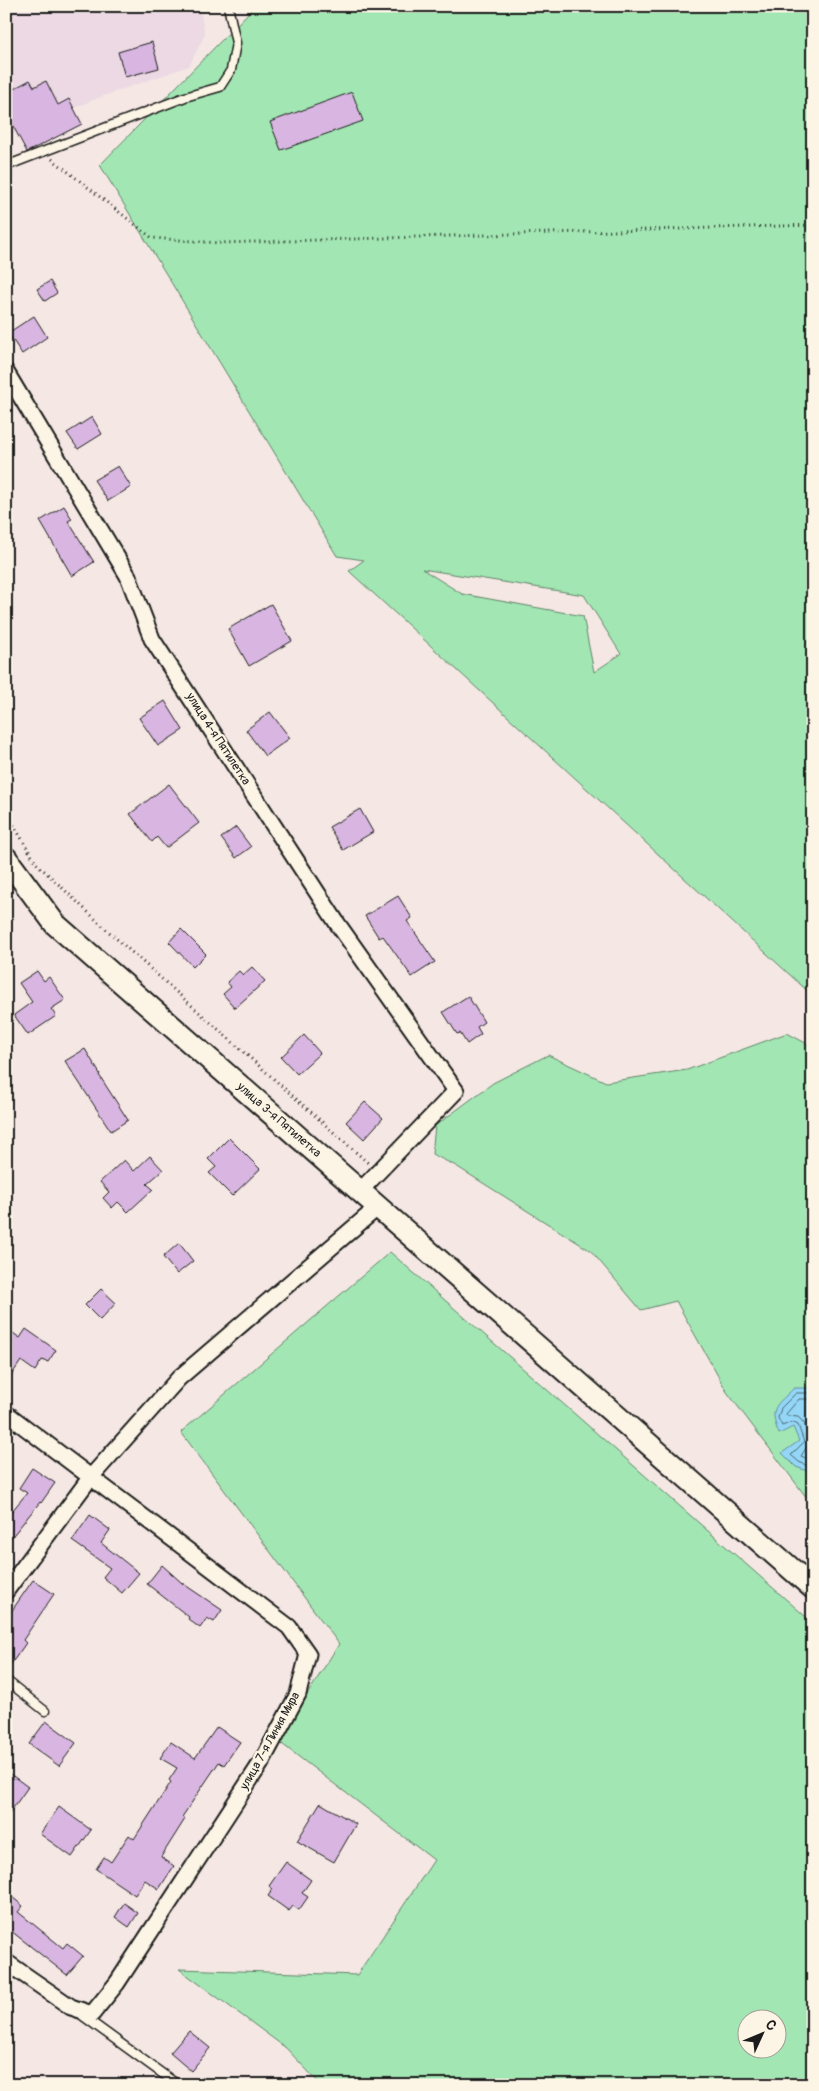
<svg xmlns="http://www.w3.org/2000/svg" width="819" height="2091" font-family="Pangolin,sans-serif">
<rect width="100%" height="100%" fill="#f5e8e4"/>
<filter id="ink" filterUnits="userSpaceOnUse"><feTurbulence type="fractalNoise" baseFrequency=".02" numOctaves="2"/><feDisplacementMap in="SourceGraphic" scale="10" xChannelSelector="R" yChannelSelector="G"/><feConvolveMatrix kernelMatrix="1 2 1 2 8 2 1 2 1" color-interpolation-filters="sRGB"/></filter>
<g filter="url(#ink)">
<path fill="#ecd9e3" d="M6,6h193l6,28 -16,32 -91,32 -92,38z"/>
<path fill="#a2e7b3" stroke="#5f8268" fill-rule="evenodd" d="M255,6h558v990l-464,-425 15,-11 -27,-4 -237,-391zM422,569l162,26 37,59 -27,18 -11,-56 -121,-22z
M787,1033l26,14v459l-86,-114 -51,-91 -35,9 -50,-59 -135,-85 -24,-12 3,-28 58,-43 55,-28 58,27 81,-12z
M390,1252l423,371v462h-492l-35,-37 -107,-79 178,6 77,-115 -156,-119 61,-97 -158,-212zM746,2018h30v30h-30z"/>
<path fill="#94d6f6" stroke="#648c9f" d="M794,1388h19v85l-17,-6 -14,-14 17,-12 -6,-14 -14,7c-11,-27 -3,-28 15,-46z"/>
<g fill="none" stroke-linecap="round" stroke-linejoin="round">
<path stroke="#4c6673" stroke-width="1" d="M813,1393h-17l-15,15 -3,10 4,8 10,-4 6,3 6,17 -13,13 8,7 14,6
M813,1399h-14l-13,15 1,2 11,1 6,6 6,19 -9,14 12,5"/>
</g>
<path fill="#d8b6e1" stroke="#1c1c1c" d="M152,42l7,26 -34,9 -7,-25z
M30,80l4,7 12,-6 12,24 11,-6 13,25 -55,28 -21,-39v-20z
M352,92l11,29 -82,29 -11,-28z
M50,281l7,12 -12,8 -8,-12z
M34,316l13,21 -25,17 -14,-21z
M92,417l10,17 -24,15 -11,-16z
M118,466l13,21 -23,14 -14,-21z
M64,506l8,13 -4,2 26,41 -22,14 -32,-55z
M271,604l21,37 -43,25 -21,-37z
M165,701l18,29 -25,16 -19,-28z
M270,712l20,26 -25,18 -19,-26z
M169,784l30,39 -33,25 -9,-11 -5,5 -22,-28z
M360,809l13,23 -30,18 -14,-23z
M236,827l15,20 -15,11 -15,-20z
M398,896l14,22 -5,3 28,41 -23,15 -29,-41 -4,2 -14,-22z
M181,929l25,25 -13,13 -24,-25z
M252,967l13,14 -30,27 -12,-14 8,-7 -4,-5 12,-11 4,4z
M37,971l7,10 5,-4 16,23 -14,9 5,7 -28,19 -14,-20 18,-13 -13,-19z
M468,996l16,26 -7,5 4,7 -14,10 -7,-11 -3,1 -14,-22z
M304,1035l16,18 -23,21 -16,-17z
M85,1049l15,25 -1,1 29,45 -17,11 -46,-70z
M365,1102l18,16 -19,21 -18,-17z
M229,1138l31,31 -28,27 -23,-23 7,-6 -8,-8z
M150,1156l13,14 -16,14 6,5 -25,23 -10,-10 -6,6 -9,-10 6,-6 -9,-10 24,-22 10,11z
M179,1243l14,18 -16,13 -14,-17z
M101,1289l15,14 -16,17 -15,-15z
M6,1328l14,10 6,-9 30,21 -8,12 -6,-2 -7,11 -14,-10 -15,22z
M32,1468l23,15 -14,20 -1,-1 -34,42v-26l21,-25 -8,-5z
M90,1515l20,15 -9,13 38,30 -17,20 -19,-16 7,-9 -38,-27z
M162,1565l20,18 40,27 -8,12 -7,-4 -7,10 -12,-9 1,-2 -42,-33z
M33,1580l21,14 -31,46 3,3 -20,28v-52z
M46,1721l30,22 -17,23 -30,-22z
M217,1727l23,15 -16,23 -5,-3 -37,55 3,2 -24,38 13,9 -15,23 -14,-9 -10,15 -39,-26 8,-12 7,5 18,-27 5,4 37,-57 -2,-2 8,-12 -17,-10 11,-16 24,16z
M6,1771l22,16 -22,31z
M320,1803l36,21 -22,38 -37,-21z
M59,1807l32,23 -19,27 -32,-23z
M286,1862l25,18 -9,13 6,4 -9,13 -6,-4 -4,5 -21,-15 5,-7 -4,-3z
M6,1892l17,14 -5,6 45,36 4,-5 16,13 -16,19 -61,-48z
M124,1903l14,10 -9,14 -14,-10z
M189,2031l21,17 -19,23 -21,-18z"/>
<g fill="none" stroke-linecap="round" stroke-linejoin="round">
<g stroke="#1c1c1c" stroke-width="11">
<path id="lane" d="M6,166l179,-69 35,-10 11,-17 5,-27 -8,-37
M6,1680l39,31
M83,2016l95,69"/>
</g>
<g stroke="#1c1c1c" stroke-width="19">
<path id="street" d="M6,372l122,204 24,63 185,284 119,168 -96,100
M6,1413l283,214 19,27 -10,40 -37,69 -144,220 -25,31 -21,-7 -65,-45
M6,1591l84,-113 89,-100 199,-171"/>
</g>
<g stroke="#1c1c1c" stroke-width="25">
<path id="secondary" d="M6,858l49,66 758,664"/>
</g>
<path stroke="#1c1c1c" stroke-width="3" stroke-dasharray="1 4" stroke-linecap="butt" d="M52,159l100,79 68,5 593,-18
M6,812l30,51 72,68 260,232"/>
<use href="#lane" stroke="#fcf5e5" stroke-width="8"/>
<use href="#street" stroke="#fcf5e5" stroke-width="15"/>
<use href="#secondary" stroke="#fcf5e5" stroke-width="21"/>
</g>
</g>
<g text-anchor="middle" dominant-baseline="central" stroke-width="4.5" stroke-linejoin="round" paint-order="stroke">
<g font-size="12" fill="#1c1c1c" stroke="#fcf5e5">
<text transform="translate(218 739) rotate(57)">улица 4-я Пятилетка</text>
<text transform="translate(279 1120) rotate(41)">улица 3-я Пятилетка</text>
<text transform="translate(270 1741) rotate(-61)">улица 7-я Линия Мира</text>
</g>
</g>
<rect width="819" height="2091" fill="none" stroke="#fcf5e5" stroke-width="25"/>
<rect x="12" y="12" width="794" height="2066" fill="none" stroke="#1c1c1c" stroke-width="2" filter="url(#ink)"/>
<g transform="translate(762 2034) rotate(46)"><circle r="24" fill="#fcf5e5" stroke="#a29e95"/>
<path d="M0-4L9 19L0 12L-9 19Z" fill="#1c1c1c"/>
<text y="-8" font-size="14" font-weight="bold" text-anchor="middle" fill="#1c1c1c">С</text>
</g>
</svg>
